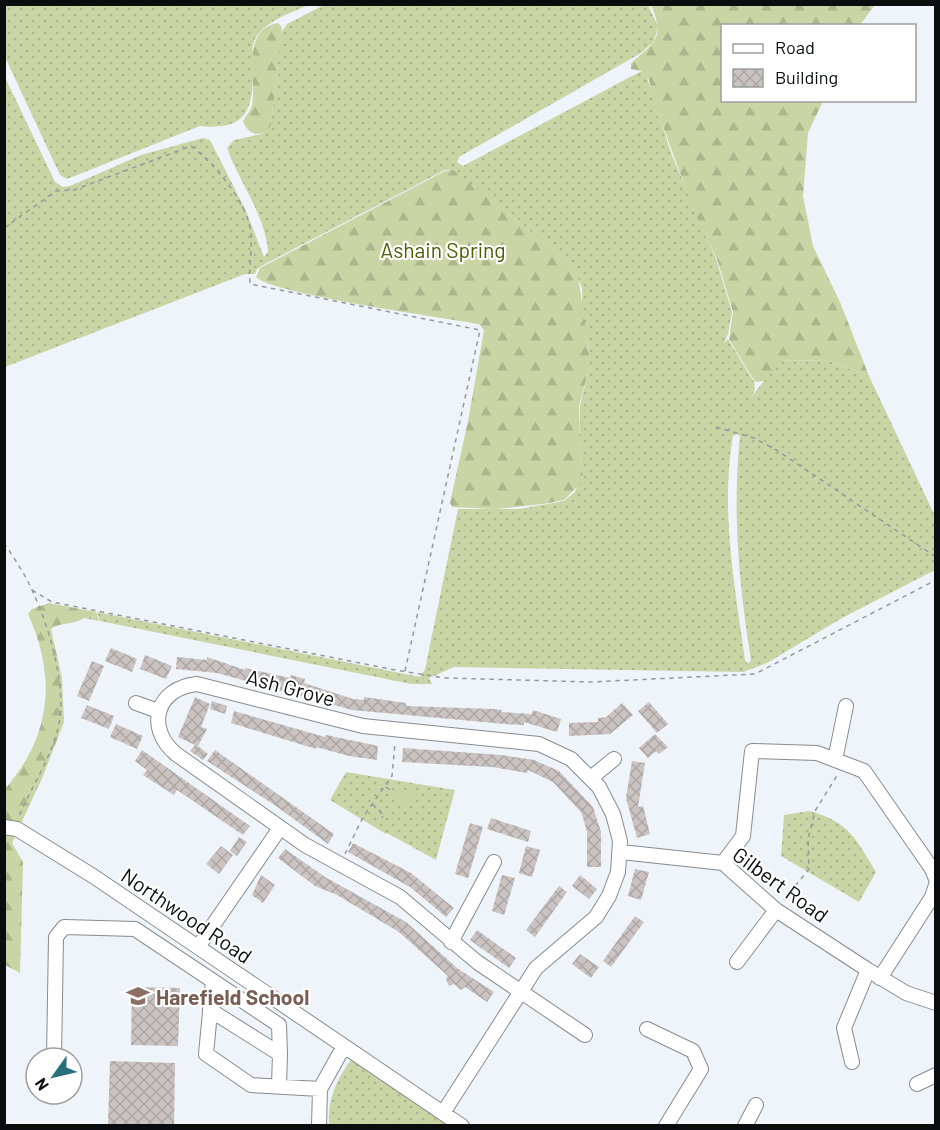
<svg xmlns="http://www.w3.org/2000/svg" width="940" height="1130" font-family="Barlow,sans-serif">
<defs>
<pattern id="grass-dots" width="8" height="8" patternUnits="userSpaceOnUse" patternTransform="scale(1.5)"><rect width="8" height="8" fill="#c9d5a5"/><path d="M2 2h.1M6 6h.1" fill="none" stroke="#abb68d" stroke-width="1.8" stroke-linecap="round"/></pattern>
<pattern id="forest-firs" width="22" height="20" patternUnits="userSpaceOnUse" patternTransform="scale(1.5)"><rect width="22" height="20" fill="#c9d5a5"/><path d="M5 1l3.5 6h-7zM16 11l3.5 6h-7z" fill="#abb68d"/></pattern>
<pattern id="building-cross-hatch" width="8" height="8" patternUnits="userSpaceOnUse" patternTransform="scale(1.5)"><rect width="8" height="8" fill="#cac3c1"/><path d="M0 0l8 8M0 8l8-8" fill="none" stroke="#aca6a5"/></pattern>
</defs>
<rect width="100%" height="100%" fill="#eef4f9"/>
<path fill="url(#grass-dots)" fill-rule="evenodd" d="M4,5h304c-17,8 -50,18 -55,40 -1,5 1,13 0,18 0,43 -2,68 -53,63l-133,53 -7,-4 -55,-118z
M324,5h324l10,21 -4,15 -13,12 -182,104 -2,5 6,4 169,-90 10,-5 4,3 25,79 45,106 16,53 -4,22 -4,9 4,-4 26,43 1,7 -4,8 30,-37 48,1 40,15 66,140v54l-93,48 -75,45 -24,9 -289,-5 -25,11 3,6h-21l-311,-63 -3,-9 323,65 5,-8 33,-160h61l45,-8 10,-8 9,-17 -4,-35 1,-36 9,-35v-18l-7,-43v-21l-10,-24 -120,-94h-7l-180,94 -8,5 -2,5h-10l-240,93 -1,-292 51,107 8,5 7,-1 71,-31 62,-17 7,2 36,71 18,46 4,-5c-2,-36 -29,-70 -41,-104l7,-8 28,-6 9,-9 10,-92 6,-9zM736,434l4,2c-8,75 -1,149 11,224l-3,4 -3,-4c-10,-73 -25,-150 -12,-224z
M346,772l109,18 -19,70 -49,-27 -1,1 -56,-34z
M809,811c41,11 46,27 67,61l-17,30 -78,-46 3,-41z
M354,1056l104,69h-129c-1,-28 8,-47 25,-69z"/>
<path fill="url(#forest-firs)" d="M651,5h224l-15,20 -138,1v74l101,1 -15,32 -5,63 10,50 27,56 29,74 -40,-15 -47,-1 -17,21 -10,1 -26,-43 4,-27 -16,-53 -23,-48 -41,-112 -4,-19 -7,-9 -11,-2v-6c25,-21 34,-26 20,-58z
M278,23l4,4 -11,98c-10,14 -21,11 -28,-3 2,-6 8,-11 9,-17 5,-25 -12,-76 26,-82z
M453,170l119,94 6,11 11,78v17l-10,35v36l4,35 -4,9 -15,15 -21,4 -48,5 -43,-2 -2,-4 18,-82 16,-91 -5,-6c-34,-6 -207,-30 -223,-47l4,-9 185,-97z
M49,603l47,9 3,9 -15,-3c-10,7 -24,4 -33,11l11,49 2,44 -21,54 -31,67 11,19 -3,111 -15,-8v-176c46,-53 52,-111 23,-175l4,-5z"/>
<path fill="#c9d5a5" d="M401,787l12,8 -10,14 -12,-11 3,-7z"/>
<path fill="url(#building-cross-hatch)" d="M111,648l26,11 -5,13 -27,-11z
M145,655l27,11 -6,13 -26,-10z
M177,657l30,3v-3l38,13v-2l45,10 1,-3 14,4 -1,4 49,16 11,1v-3l42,6v3l87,3 9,1 -1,2 31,2 1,-4 28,9 -4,13 -33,-10v3l-19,-1 -153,-14 -135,-37 -41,-4z
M92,661l12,5 -15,35 -12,-5z
M195,697l15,7 -9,23 6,2 -9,17 10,8 -5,6 -13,-9 5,-6 -17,-8z
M212,701l15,5 -2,8 -15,-5z
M649,702l19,22 -11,9 -19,-22z
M622,703l11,12 -23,19 -41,2v-13l29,-1v-4l8,-1z
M87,705l27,11 -5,13 -28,-11z
M234,711l91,26 1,-2 52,11 -1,14 -28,-4 -33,-9v2l-85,-26z
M116,724l27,12 -6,13 -27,-12z
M655,734l13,13 -9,7 -3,-3 -8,7 -9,-10z
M403,748l98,7 33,5 25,11 34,36 8,25v35h-14v-36l-6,-19 -28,-30 -25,-12 -1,3 -35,-6 -90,-5z
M142,750l108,76 -7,9 -66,-45 -3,5 -31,-20 4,-5 -12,-9z
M215,750l119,84 -6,10 -52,-38 -69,-45z
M632,761l13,2 -7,44 5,-1 7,28 -13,4 -11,-40z
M491,818l40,13 -3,11 -41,-13z
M470,823l13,4 -15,51 -13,-4z
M239,837l8,5 -10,14 -7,-5z
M353,843l58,30 43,35 -8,9 -36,-30 -62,-35z
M221,846l12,9 -14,19 -13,-10z
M526,846l14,4 -8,27 -13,-4z
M285,849l40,28 81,45 51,46 37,24 -7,10 -22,-15 -4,3 -7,-6 -5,2 -3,-7 2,-3 -49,-44 -62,-37 -22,-9 -37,-28z
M635,869l14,3 -8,28 -13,-4z
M261,875l14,10 -12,18 -11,-8z
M502,875l13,3 -11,37 -12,-4z
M580,875l17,14 -8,10 -17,-13z
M559,886l8,6 -32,45 -9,-7z
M635,916l9,6 -33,45 -8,-6z
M477,930l39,28 -7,10 -39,-28z
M580,954l19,13 -8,11 -19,-14z
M132,987l48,1 -2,58 -47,-1z
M110,1061l65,2 -1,62h-66z"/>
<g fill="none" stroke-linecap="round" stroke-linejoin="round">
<g stroke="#868b8f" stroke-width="16">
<path id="minor" d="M136,703l22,8
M835,760l11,-54
M592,777l22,-18
M4,827l13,2 76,47 369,250
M621,852l102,11 53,47 92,60 38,23 30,10
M723,863l20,-27 9,-85 65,2 47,18 68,98 4,10
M451,942l43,-80
M198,947l82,-119
M737,962l39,-52
M880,978l52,-81 4,-12
M213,981l-7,73 45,31 69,4
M210,1010l70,44 -1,32
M647,1029l46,22 8,18 -35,57
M54,1058l2,-121 8,-10 71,2 144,96 1,29
M852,1062l-8,-34 24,-58
M917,1084l19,-9
M443,1113l93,-145 60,-51 13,-21 9,-24 2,-31 -7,-27 -14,-27 -28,-28 -32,-15 -176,-18 -166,-42c-41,4 -52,44 -21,70l129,91 95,52 77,65 108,73
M319,1126l1,-37 24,-43
M745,1126l11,-21"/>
</g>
<path stroke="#95999c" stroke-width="1.5" stroke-dasharray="4.5 4.5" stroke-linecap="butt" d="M4,228l52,-37 18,-1 117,-44c23,17 57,57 60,87 1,16 -2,34 -1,51l230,46 -75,341
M716,427l38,11 24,13 158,106
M4,543c10,15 21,31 28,47 17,36 36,99 26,138 -8,32 -26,58 -39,88
M32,590l20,12 343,68 50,8 146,4 164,-8 181,-94
M386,787l7,5
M372,804l12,11 -2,3
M345,854l18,-37 29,-41 3,-33
M784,900l25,-31 -1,-30 7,-28 23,-37"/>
<use href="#minor" stroke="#fff" stroke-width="14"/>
</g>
<defs>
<g id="school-bare" transform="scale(1.8)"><path d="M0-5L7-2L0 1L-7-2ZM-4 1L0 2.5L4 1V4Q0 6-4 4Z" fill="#8d6e63" stroke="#fff" stroke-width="2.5" paint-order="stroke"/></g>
</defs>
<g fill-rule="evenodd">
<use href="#school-bare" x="138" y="996"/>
</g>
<g text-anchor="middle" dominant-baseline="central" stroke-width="4.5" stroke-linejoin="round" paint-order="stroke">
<g font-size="21" fill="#4e5b02" stroke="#fff">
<text x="443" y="249">Ashain Spring</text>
</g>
<g font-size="21" fill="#0b0c0e" stroke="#fff">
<text transform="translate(291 687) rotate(15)">Ash Grove</text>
<text transform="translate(781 884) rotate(36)">Gilbert Road</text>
<text transform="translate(187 915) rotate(34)">Northwood Road</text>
</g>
<g font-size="21" font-weight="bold" fill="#785e54" stroke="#fff" text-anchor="start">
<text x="156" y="996">Harefield School</text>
</g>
</g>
<rect width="940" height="1130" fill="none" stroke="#0b0c0e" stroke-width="12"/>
<rect x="721" y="24" width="195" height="78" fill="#ffffff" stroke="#9d9e9f" stroke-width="1.5"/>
<rect x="733" y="44" width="30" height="9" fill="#ffffff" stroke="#9d9e9f" stroke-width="1.5"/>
<text x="775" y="54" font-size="18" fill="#0b0c0e">Road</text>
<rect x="733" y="69" width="30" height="18" fill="url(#building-cross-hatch)" stroke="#9d9e9f" stroke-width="1.5"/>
<text x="775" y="84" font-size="18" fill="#0b0c0e">Building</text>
<g transform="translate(54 1076) rotate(236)"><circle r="28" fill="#ffffff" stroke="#9d9e9f" stroke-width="1.5"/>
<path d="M0-4.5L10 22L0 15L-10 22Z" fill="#28717b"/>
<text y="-9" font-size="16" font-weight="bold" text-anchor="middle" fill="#0b0c0e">N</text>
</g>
</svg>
